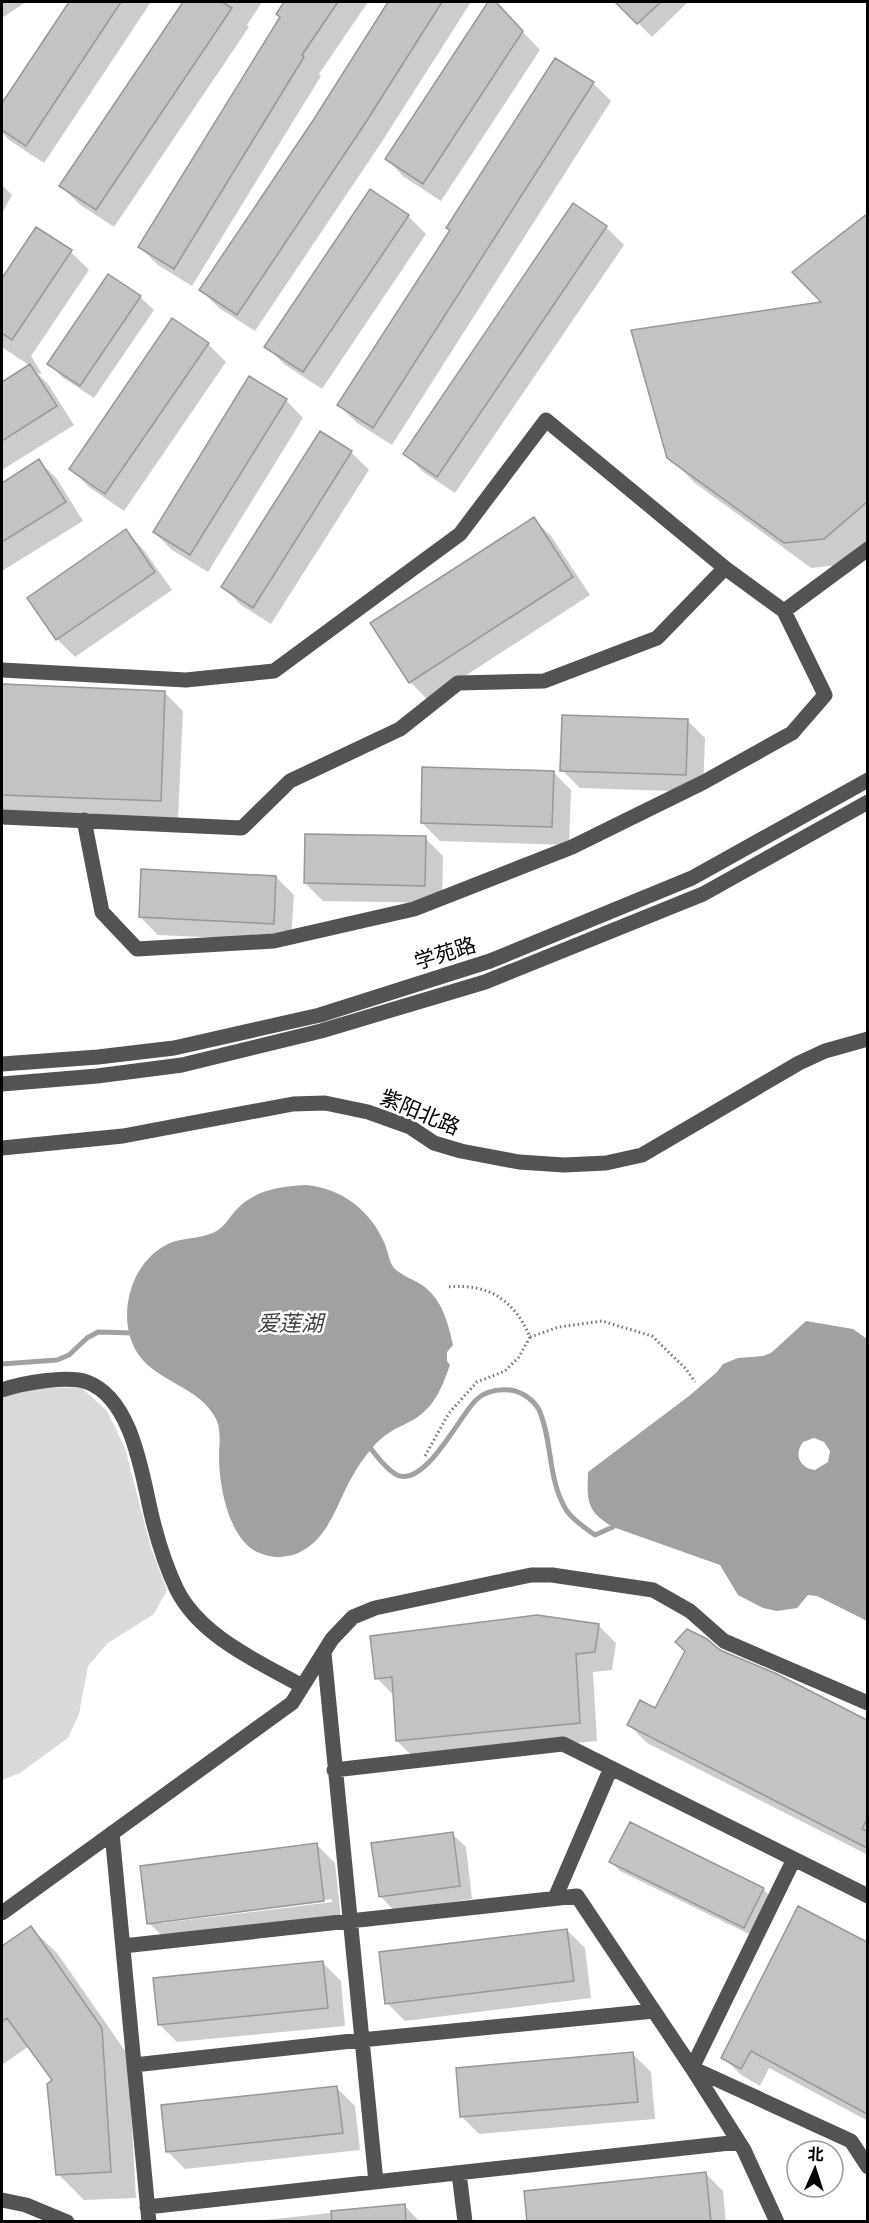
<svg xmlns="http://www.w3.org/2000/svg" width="869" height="2223" font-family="Arial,'Noto Sans SC',sans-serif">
<rect width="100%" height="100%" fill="#fff"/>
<path fill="#dadada" d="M2,1386l80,2 25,23 18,37 26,100 16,42 -13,24 -46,29 -20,23 -9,48 -11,24 -48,35 -18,7z"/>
<path fill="#a1a1a1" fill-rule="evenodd" d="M307,1185c35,4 63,25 77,57 4,8 5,20 10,26 8,8 19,11 28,17 20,14 26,37 31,60l-6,7v9l3,4c-8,22 -15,42 -37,55 -17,9 -27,12 -40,27 -8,9 -15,19 -21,30 -14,24 -23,60 -50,74 -6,4 -14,5 -21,6 -11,1 -26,-4 -34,-12 -20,-19 -28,-61 -28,-88 0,-13 3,-28 -4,-40 -18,-33 -64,-35 -81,-70 -17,-36 -2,-87 36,-104 15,-6 35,-4 48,-13 8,-5 12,-14 18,-20 18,-20 45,-24 71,-25z
M806,1321l47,8 14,10v282l-50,-25 -9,-1 -11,13 -20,3 -14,-3 -25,-13 -18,-30 -107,-38c-27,-16 -26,-26 -25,-55l101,-76 28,-24 6,-8 15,-6 25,-2 8,-3zM814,1438l10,4 6,9 -2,11 -13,8c-16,-2 -21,-16 -12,-28z"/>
<path fill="#0003" fill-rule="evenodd" d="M2,2h24l-24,16z
M71,2h80l-107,161 -35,-23 -7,-8v-26z
M185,2h77l-15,23 2,2 -135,200 -35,-23 -18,-18z
M286,2h82l-49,72 2,2 -129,210 -34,-21 -18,-18 141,-229 -3,-4z
M390,2h81l-88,138 -128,191 -36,-23 -18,-18 115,-170z
M490,2h4l46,48 -99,151 -37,-24 -17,-18z
M617,2h71l-36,35z
M593,83l18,18 -219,344 -35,-22 -18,-18 112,-174z
M2,185l10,10 -10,18z
M408,216l18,18 -104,155 -38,-25 -18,-18z
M868,216v333l-18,15 -39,4 -116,-85 -26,-26 156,-154 -31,-31z
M606,227l18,18 -169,248 -33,-22 -17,-18z
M36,229l35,23 18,18 -58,86 11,18 -5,-1 11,11 26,41 -72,45v-86l28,-18 -28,-19v-67z
M140,297l14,13 -60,88 -32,-21 -13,-14z
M208,344l18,18 -102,149 -35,-24 -18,-18z
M286,400l17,18 -95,154 -36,-22 -18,-18z
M321,433l30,19 18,18 -98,154 -30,-19 -18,-18z
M39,461l18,18 26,42 -81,50v-87z
M533,519l18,17 39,59 -162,105 -18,-18z
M126,531l17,18 29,41 -97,67 -18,-18 -28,-41z
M2,686l163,7 18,18 -5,108 -176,-8z
M687,720l18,18 -2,54 -123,-4 -18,-18z
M553,772l18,18 -2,55 -129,-4 -18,-18z
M425,838l18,18 -1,47 -119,-2 -18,-18z
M276,877l18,18 -3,46 -133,-6 -18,-18z
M598,1625l18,18 -4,27 -19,2 4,69 -182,18 -18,-18 -3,-45 -17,-18z
M719,1651l57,25 92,46v133l-221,-112 -18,-18 27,-15 31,-58z
M452,1834l14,13 6,52 -78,11 -14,-14z
M317,1845l18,18 6,56 -174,22 -18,-18zM332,1899v3l-170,21v-3z
M611,1862l152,27 9,9 -19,38 -133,-65z
M799,1908l69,35v178l-99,-53 -9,18 -19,-11 -18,-18z
M31,1928l26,25 71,102 8,143 -52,2 -26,-26 -4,-93 -25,-35 -27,19v-117z
M567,1930l18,18 6,50 -186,23 -18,-18z
M323,1963l18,18 4,45 -168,16 -18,-18z
M633,2054l18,18 4,47 -176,15 -18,-18z
M337,2088l18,18 5,44 -175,19 -18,-18z
M705,2173l18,18 3,31h-197z
M404,2205l16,17h-173z"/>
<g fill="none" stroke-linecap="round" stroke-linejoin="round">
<path stroke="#a1a1a1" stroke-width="5" d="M2,1364l55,-4 12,-5 18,-17 11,-6 35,1
M371,1449c7,9 16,21 26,26 28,13 63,-60 79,-75 9,-9 22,-11 34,-10 11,1 24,10 29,20 14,31 8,70 28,101 7,10 18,17 28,24l18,-8"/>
</g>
<path fill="#c3c3c3" stroke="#979797" stroke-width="1.5" d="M69,2h52l-95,144 -24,-16v-27z
M183,2h39l10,6 -136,202 -37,-24z
M284,2h54l-36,53 2,2 -130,212 -36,-22 142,-230 -4,-3z
M388,2h54l-76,120 -129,193 -38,-25 115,-171z
M488,2h8l27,29 -100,153 -38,-25z
M615,2h46l-24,22z
M555,58l39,24 -221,346 -36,-23 113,-175 -4,-2z
M370,189l39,26 -106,157 -39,-25z
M573,203l34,23 -170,251 -34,-23z
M867,214v288l-43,37 -40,4 -117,-85 -36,-128 190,-28 -29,-30z
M36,227l36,23 -60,90 -10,-7v-55z
M108,274l33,22 -61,90 -33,-22z
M172,318l37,25 -104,151 -36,-25z
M30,364l27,42 -55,35v-59z
M249,376l38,23 -97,156 -37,-23z
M320,431l32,20 -99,157 -32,-21z
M39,459l27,43 -64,40v-59z
M534,517l39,60 -164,106 -39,-60z
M126,529l29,43 -99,68 -29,-42z
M2,684l163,7 -4,110 -159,-6z
M562,715l126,4 -2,56 -126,-4z
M422,767l132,4 -2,56 -131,-4z
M305,834l121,2 -1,50 -121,-3z
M141,869l135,7 -2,48 -135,-7z
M537,1615l62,9 -4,28 -19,2 4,69 -184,18 -4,-64 -17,2 -5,-43z
M687,1629l20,10 13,11 57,24 90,46v99l-5,10 5,2v17l-240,-123 13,-25 15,8 30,-57 -10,-9z
M630,1822l134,66 -20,40 -135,-66z
M453,1832l7,54 -81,11 -8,-54z
M317,1843l7,58 -177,23 -7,-58z
M798,1906l69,36v172l-116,-63 -10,18 -20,-11z
M31,1926l71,102 9,144 -55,3 -9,-91 5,-4 -45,-62 -5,4v-76z
M567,1929l7,52 -189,23 -6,-52z
M323,1961l5,47 -170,17 -5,-47z
M633,2052l5,50 -178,15 -4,-49z
M337,2086l6,47 -177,19 -5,-47z
M706,2172l5,50h-184l-3,-31z
M405,2204l1,18h-74l-1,-11z"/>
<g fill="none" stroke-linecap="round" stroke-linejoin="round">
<path stroke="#757575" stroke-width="3" stroke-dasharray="1.5 3" stroke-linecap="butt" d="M530,1337l29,-10 43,-6 50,15 34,33 9,13
M425,1456l24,-43 28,-31 28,-11 14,-14 11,-20c-16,-37 -41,-54 -83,-50"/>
<path stroke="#535353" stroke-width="15" d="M2,670l184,10 88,-9 186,-137 86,-114 179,148 59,43 84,-62
M2,817l240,11 48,-47 110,-52 58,-46 86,-2 113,-43 68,-70
M84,820l18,92 35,37 137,-8 140,-32 158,-62 132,-65 88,-49 33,-38 -41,-84
M2,1064l96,-7 76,-9 146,-33 170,-54 202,-83 176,-98
M2,1084l95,-8 85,-11 139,-34 164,-49 218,-88 165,-92
M2,1148l121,-12 170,-32 32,-1 43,9 42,15 24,16 27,8 58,11 45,3 42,-2 36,-8 157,-92 26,-12 43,-12
M2,1390c20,-7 65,-15 85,-8 46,17 55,94 65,135 6,25 14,50 25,73 24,47 82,72 125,96
M324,1653l52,529
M334,1770l229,-26 305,152
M112,1833l37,389
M794,1859l-102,209 159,73 17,26
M555,1898l56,-130
M2,1913l290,-210 40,-64 21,-22 22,-9 156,-33h21l101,15 37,21 34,30 144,62
M123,1946l454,-50 115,172 52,82 33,72
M134,2065l227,-25 293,-29
M459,2173l6,49
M2,2200l24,5 41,17
M147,2207l592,-65"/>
</g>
<g text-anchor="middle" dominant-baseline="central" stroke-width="5" stroke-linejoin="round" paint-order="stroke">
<g font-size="21" fill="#000" stroke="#fff">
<text transform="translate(445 953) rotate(-17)">学苑路</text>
<text transform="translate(420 1112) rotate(23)">紫阳北路</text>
</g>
<g font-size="22" font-style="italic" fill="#424242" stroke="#fff">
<text x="290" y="1323">爱莲湖</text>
</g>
</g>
<rect width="869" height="2223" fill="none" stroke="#000000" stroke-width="6"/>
<g transform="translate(815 2169) rotate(3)"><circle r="28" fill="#ffffff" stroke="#999999" stroke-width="1.5"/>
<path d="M0-4.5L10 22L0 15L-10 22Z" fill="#000000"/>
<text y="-9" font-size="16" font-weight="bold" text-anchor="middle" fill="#000000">北</text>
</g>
</svg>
